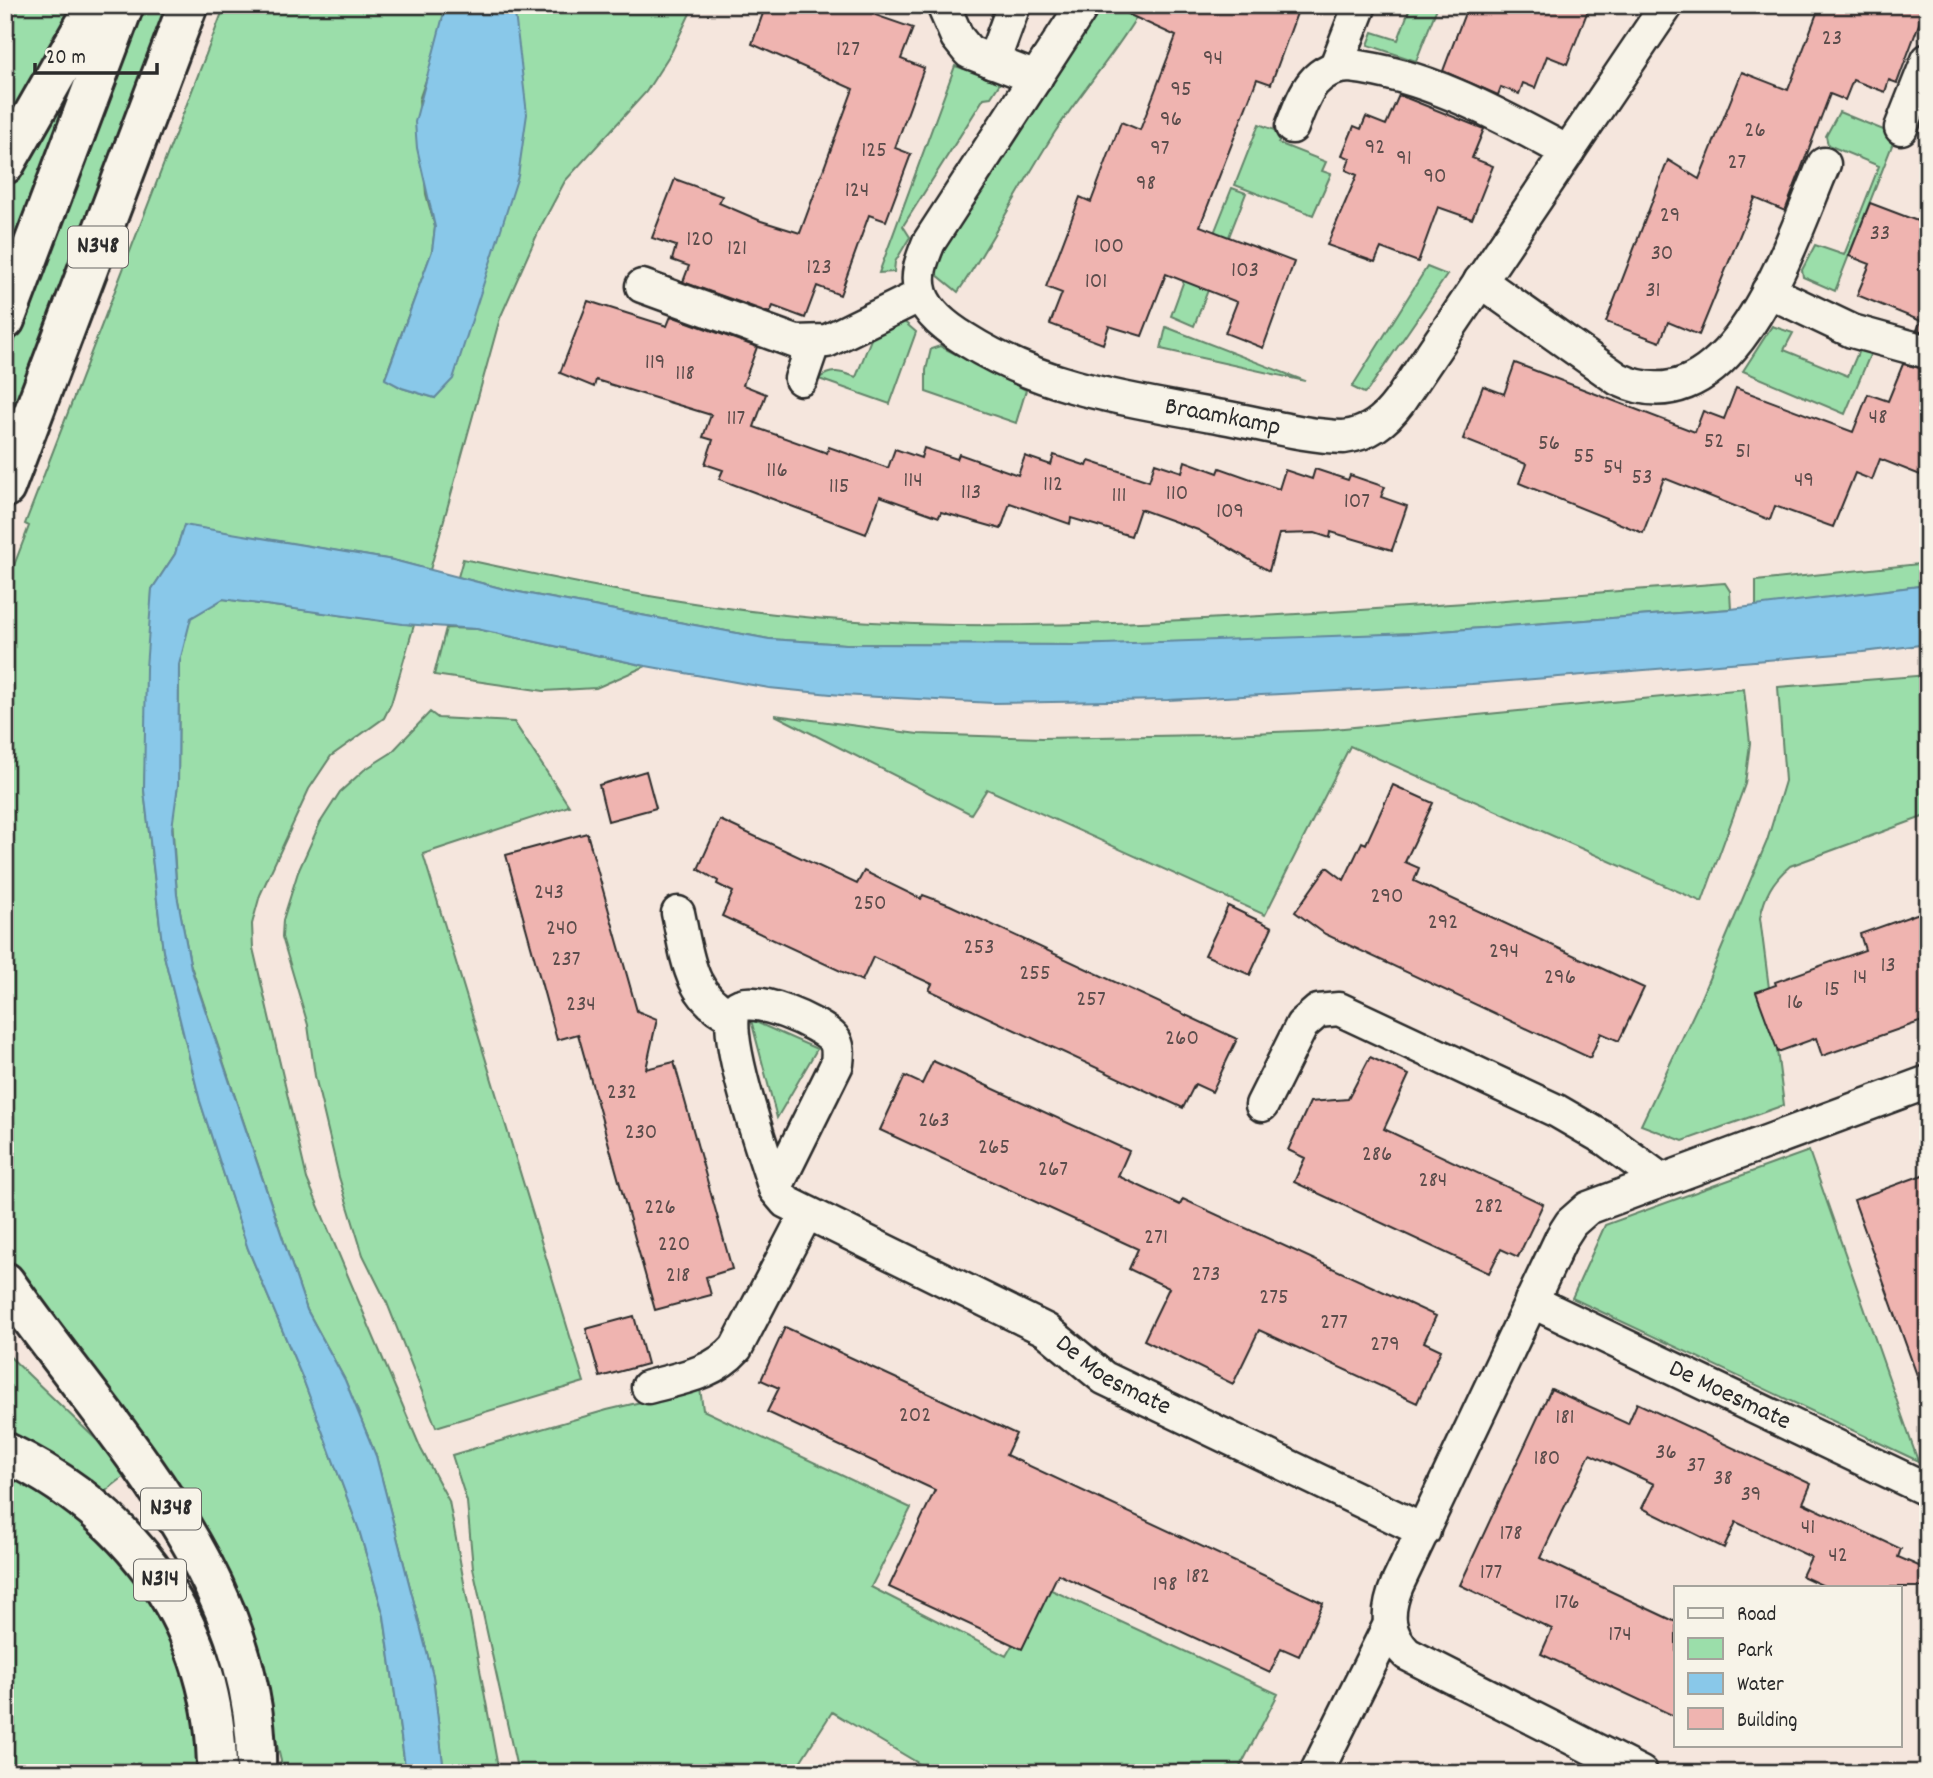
<svg xmlns="http://www.w3.org/2000/svg" width="1933" height="1778" font-family="Dekko,sans-serif">
<rect width="100%" height="100%" fill="#f5e6dd"/>
<filter id="ink" filterUnits="userSpaceOnUse"><feTurbulence type="fractalNoise" baseFrequency=".0143" numOctaves="2"/><feDisplacementMap in="SourceGraphic" scale="14" xChannelSelector="R" yChannelSelector="G"/><feConvolveMatrix kernelMatrix="1 2 1 2 8 2 1 2 1" color-interpolation-filters="sRGB"/></filter>
<g filter="url(#ink)">
<path fill="#9bdeaa" stroke="#63846a" stroke-width="2" d="M5,5h72l-72,135z
M104,5l-99,285v-98z
M142,5h30l-167,442v-80z
M225,5h221l-13,55 -14,40 7,94 9,33 -3,24 -47,127 17,10 33,10 82,-353 -3,-40h180l-22,46 -26,41 -81,89 -25,47 -40,90 -70,252 -37,-10 -209,-34 -9,28 -23,35 -8,201 19,161 37,150 48,148 55,130 56,151 25,86 22,157h-127l2,-12 -25,-103 -251,-407v-662l24,-63 -4,-2z
M1103,5h41c-26,45 -60,83 -89,127 -34,53 -62,108 -97,160l-22,-18 4,-20z
M1411,5h27l-22,56 -48,-16 5,-13 25,8z
M955,66l44,14 1,3 -9,14 -7,1 -81,128 7,11 -15,25 -1,10 -15,1z
M1839,112l57,23 -61,156 -32,-14 -1,-7 13,-25 29,10 35,-89 -51,-21 -2,-9z
M1259,124l23,9 -4,10 48,19 -4,9 9,3 -18,41 -78,-30z
M1232,188l14,5 -52,133 -23,-10 28,-77 11,4z
M1427,267l20,8 -79,115 -4,3 -12,-6z
M901,319l15,13 -26,72 -71,-25c11,-11 23,-7 37,-2l17,-43z
M1772,326l21,7 -9,17 64,26 11,-26 10,1 1,4 -25,59 -102,-43z
M1166,327l139,54 -144,-32z
M940,346l86,44 -10,33 -90,-31v-22l5,-21z
M463,559c124,27 251,52 378,61 120,9 242,5 363,-1 174,-8 347,-23 521,-36l5,8 1,18 -316,24 -188,9 -151,3 -230,-1 -77,-5 -261,-49 -50,-13z
M1928,563v22l-172,22v-26z
M223,599l191,26 -23,79 -7,14 -53,38 -22,33 -49,106 -8,29 1,24 54,231 114,270 28,52 50,272h-55l-11,-97 -57,-220 -31,-76 -38,-70 -117,-347 -13,-68 -5,-78 6,-32 1,-120 11,-47z
M446,628l31,1 169,37 -50,22 -52,3 -110,-16z
M1928,675v140l-138,51c-18,15 -25,29 -30,52l24,187 -101,36 -42,-16 56,-118 70,-166 18,-60 -7,-94z
M1744,689l6,54 -5,41 -43,118 -352,-156 -85,169 -278,-126 -16,25 -196,-99 143,19 124,4 163,-3 118,-5z
M430,712l8,6 76,4 55,84 -146,48 161,528 -148,45 -49,-124 -24,-48 -24,-78 -24,-101 -7,-51 -26,-88 1,-17 15,-48 22,-49 20,-31 24,-22 27,-17z
M751,1020l66,29 -40,69z
M1809,1151l109,310 -346,-163 33,-73z
M5,1352l125,120 -27,21 -98,-58z
M700,1388l3,22 208,98 -40,79 135,69 39,-69 233,107 -41,79h-302l-103,-61 -39,61h-275l-45,-205 -6,-66 -15,-47 155,-45z
M5,1472l14,5 81,58 59,72 34,93 7,73h-195z"/>
<path fill="#89c8e9" stroke="#63899d" stroke-width="2" d="M446,5h68l13,109 -9,62 -65,203 -18,19 -33,-10 -17,-9 47,-128 3,-24 -18,-79 -2,-26z
M184,525l209,35 115,30 261,49 77,5 230,1 339,-12 316,-24 197,-24v59l-65,8 -391,32 -304,16 -175,3 -152,-8 -72,-7 -123,-22 -169,-37 -74,-5 -180,-25 -32,19 -12,47 -1,120 -6,43 5,67 14,73 116,342 38,70 31,76 57,220 11,97h-38l-22,-157 -25,-86 -56,-151 -55,-130 -48,-148 -37,-150 -19,-161 2,-122 6,-79 23,-35z"/>
<path fill="#efb4b0" stroke="#2b2b2b" stroke-width="2" d="M766,5h113l-4,10 38,13 -12,31 23,9 -29,80 16,6 -25,67 -17,-6 -29,80 -23,-9 -12,32 -32,-12 -3,7 -87,-31 6,-16 -17,-6 4,-14 -24,-8 23,-59 47,17 -3,7 42,18 39,12 53,-144 -101,-45z
M1108,5h192l-29,79 -14,-5 -57,147 94,36 -31,86 -38,-15 12,-31 -71,-28 -24,62 -33,-10 -6,18 -53,-20 12,-31 -16,-6 34,-90 11,5 30,-80 19,8 36,-94z
M1468,5h122l-23,59 -20,-8 -12,32 -12,-5 -4,11 -18,-7 -3,8 -55,-24z
M1820,5h106l-29,78 -8,-3 -4,12 -32,-12 -8,20 -15,-6 -45,117 -30,-13 -56,137 -31,-13 -8,20 -54,-20 62,-162 31,19 43,-107 46,18z
M1399,95l85,34 -12,29 21,8 -21,53 -34,-12 -20,55 -37,-14 -6,14 -48,-17 30,-70 -11,-5 4,-12 -8,-3 12,-29 7,3 5,-12 20,8z
M1870,203l58,22v108l-11,-3 4,-9 -64,-26 13,-31 -21,-8z
M588,301l79,25 4,-10 86,31 -14,38 23,9 -12,33 73,26 2,-6 59,21 7,-19 26,9 3,-10 33,11 2,-5 59,21 7,-19 26,9 3,-10 33,11 2,-5 60,20 6,-18 27,9 3,-11 33,12 2,-5 59,21 6,-19 27,9 3,-10 33,11 2,-5 35,12 -4,10 26,9 -15,44 -61,-18 -1,6 -15,-5 -36,1 -10,37 -71,-41 -58,-21 -9,27 -60,-18 -1,6 -60,-21 -9,26 -60,-17 -2,5 -59,-21 -14,38 -147,-55 4,-9 -18,-6 8,-24 -10,-3 8,-22 -115,-35 -2,7 -34,-14z
M1515,363l180,69 8,-21 21,8 12,-31 117,44 15,-38 20,7 15,-37 25,6v108l-48,-19 -8,21 -17,-7 -22,54 -58,-21 -5,14 -106,-42 -21,55 -124,-50 7,-19 -63,-25 20,-53 21,8z
M646,771l10,37 -48,13 -9,-36z
M1393,785l40,18 -28,59 14,6 -5,13 230,107 -25,53 -18,-8 -11,25 -265,-124 -30,-22 32,-45 17,13 18,-38 4,2z
M720,820l137,64 7,-13 57,28 2,-4 27,10 287,134 -25,53 -17,-8 -12,24 -254,-118 3,-6 -59,-27 -11,24 -140,-65 11,-24 -16,-8 1,-3 -20,-12z
M587,833l50,178 20,8 -11,50 28,-7 58,207 -26,8 5,18 -56,15 -77,-276 -21,6 -51,-185z
M1228,906l44,21 -22,48 -45,-20z
M1928,910v109l-106,37 -6,-18 -38,14 -22,-60 20,-7 -1,-3 90,-32 -5,-16z
M1370,1057l39,18 -25,54 159,75 -25,53 -17,-8 -12,24 -195,-91 11,-24 -17,-8 22,-48 38,-3z
M933,1061l196,90 -11,25 62,29 3,-6 253,117 -12,26 17,8 -24,53 -158,-73 -26,54 -89,-44 25,-52 -40,-19 9,-20 -258,-119 25,-54 17,8z
M1928,1173v218l-5,1 -69,-192z
M634,1316l13,48 -47,13 -14,-48z
M785,1327l231,107 -10,21 317,148 -24,53 -18,-8 -11,25 -212,-99 -36,75 -133,-62 46,-97 -168,-78 12,-24 -18,-8z
M1551,1389l77,35 9,-21 174,81 -8,19 98,46 -3,8 30,13v17h-102l-24,-11 9,-19 -75,-35 -12,26 -82,-40 12,-24 -64,-30 -50,104 136,64v95l-135,-63 11,-25 -92,-44z"/>
<g fill="none" stroke-linecap="round" stroke-linejoin="round">
<g stroke="#2b2b2b" stroke-width="37">
<g id="minor">
<path d="M943,5l14,32 12,15 67,26"/>
<path id="s1" d="M1083,5l-154,237c-7,17 -14,33 -8,52 7,20 26,34 44,45 80,51 167,61 258,78 40,7 81,19 121,20 25,-3 41,-16 55,-35l268,-397"/>
<path d="M993,62l21,-57"/>
<path d="M1336,66l24,-61"/>
<path d="M1292,127c12,-31 20,-60 58,-61 79,9 149,49 218,86"/>
<path d="M1901,128l27,-68"/>
<path d="M1480,281l138,98c115,54 173,-139 206,-215"/>
<path d="M642,286l154,56 31,-1 94,-46"/>
<path d="M1768,291l84,40 76,21"/>
<path d="M801,379l12,-35"/>
<path d="M678,913c9,41 11,85 54,103"/>
<path d="M1262,1105l40,-80 16,-14 21,-2 218,102 50,29 53,39"/>
<path id="s2" d="M775,1189c-9,-30 -56,-160 -39,-181 14,-16 85,16 97,30 6,7 5,17 4,26l-62,125 11,13 260,128 58,48 320,153"/>
<path id="s3" d="M1531,1301l397,189"/>
<path d="M648,1387c33,-9 65,-13 88,-39l70,-134"/>
<path d="M1316,1773l73,-147"/>
<path d="M1641,1773l-234,-119c-21,-21 -21,-42 -10,-69l165,-348 9,-14 17,-15 340,-126"/>
</g>
</g>
<g stroke="#2b2b2b" stroke-width="44">
<path id="primary" d="M5,164l91,-159
M5,320l119,-315
M5,488l183,-483
M5,1282c103,148 257,296 251,491
M5,1452c128,61 212,175 212,321"/>
</g>
<use href="#minor" stroke="#f7f3e8" stroke-width="32"/>
<use href="#primary" stroke="#f7f3e8" stroke-width="38"/>
</g>
</g>
<g text-anchor="middle" dominant-baseline="central" stroke-width="5" stroke-linejoin="round" paint-order="stroke">
<g font-size="23" fill="#5c4d4c">
<text x="1832" y="39">23</text>
<text x="848" y="50">127</text>
<text x="1213" y="59">94</text>
<text x="1181" y="90">95</text>
<text x="1171" y="120">96</text>
<text x="1755" y="131">26</text>
<text x="1375" y="148">92</text>
<text x="1160" y="149">97</text>
<text x="874" y="151">125</text>
<text x="1404" y="159">91</text>
<text x="1737" y="163">27</text>
<text x="1435" y="177">90</text>
<text x="1146" y="184">98</text>
<text x="857" y="191">124</text>
<text x="1670" y="216">29</text>
<text x="1880" y="234">33</text>
<text x="700" y="240">120</text>
<text x="1109" y="247">100</text>
<text x="737" y="249">121</text>
<text x="1662" y="254">30</text>
<text x="819" y="268">123</text>
<text x="1245" y="271">103</text>
<text x="1096" y="282">101</text>
<text x="1653" y="291">31</text>
<text x="655" y="363">119</text>
<text x="685" y="374">118</text>
<text x="1878" y="418">48</text>
<text x="736" y="419">117</text>
<text x="1714" y="442">52</text>
<text x="1549" y="444">56</text>
<text x="1743" y="452">51</text>
<text x="1584" y="457">55</text>
<text x="1613" y="468">54</text>
<text x="777" y="471">116</text>
<text x="1642" y="478">53</text>
<text x="913" y="481">114</text>
<text x="1804" y="481">49</text>
<text x="1053" y="485">112</text>
<text x="839" y="487">115</text>
<text x="971" y="493">113</text>
<text x="1177" y="494">110</text>
<text x="1119" y="496">111</text>
<text x="1357" y="502">107</text>
<text x="1230" y="512">109</text>
<text x="549" y="893">243</text>
<text x="1387" y="897">290</text>
<text x="870" y="904">250</text>
<text x="1443" y="923">292</text>
<text x="562" y="929">240</text>
<text x="979" y="948">253</text>
<text x="1504" y="952">294</text>
<text x="566" y="960">237</text>
<text x="1888" y="966">13</text>
<text x="1035" y="974">255</text>
<text x="1560" y="978">296</text>
<text x="1860" y="978">14</text>
<text x="1832" y="990">15</text>
<text x="1091" y="1000">257</text>
<text x="1795" y="1003">16</text>
<text x="581" y="1005">234</text>
<text x="1182" y="1039">260</text>
<text x="622" y="1093">232</text>
<text x="934" y="1121">263</text>
<text x="641" y="1133">230</text>
<text x="994" y="1148">265</text>
<text x="1377" y="1155">286</text>
<text x="1053" y="1170">267</text>
<text x="1433" y="1181">284</text>
<text x="1489" y="1207">282</text>
<text x="660" y="1208">226</text>
<text x="1156" y="1238">271</text>
<text x="674" y="1245">220</text>
<text x="1206" y="1275">273</text>
<text x="678" y="1276">218</text>
<text x="1274" y="1298">275</text>
<text x="1334" y="1323">277</text>
<text x="1385" y="1345">279</text>
<text x="915" y="1416">202</text>
<text x="1565" y="1418">181</text>
<text x="1666" y="1453">36</text>
<text x="1547" y="1459">180</text>
<text x="1696" y="1466">37</text>
<text x="1723" y="1479">38</text>
<text x="1751" y="1495">39</text>
<text x="1808" y="1528">41</text>
<text x="1511" y="1534">178</text>
<text x="1838" y="1556">42</text>
<text x="1491" y="1573">177</text>
<text x="1198" y="1577">182</text>
<text x="1165" y="1585">198</text>
<text x="1567" y="1603">176</text>
<text x="1620" y="1635">174</text>
</g>
<g fill="#f7f3e8" stroke="#686764" stroke-width="2">
<rect x="68" y="226.5" width="60" height="41" rx="5"/>
<rect x="141" y="1488.5" width="60" height="41" rx="5"/>
<rect x="134" y="1559.5" width="52" height="41" rx="5"/>
</g>
<g font-size="24" font-weight="bold" fill="#2b2b2b">
<text x="98" y="247">N348</text>
<text x="171" y="1509">N348</text>
<text x="160" y="1580">N314</text>
</g>
<g font-size="26" fill="#2b2b2b" stroke="#f7f3e8">
<text stroke="none"><textPath href="#s1" startOffset="672">Braamkamp</textPath></text>
<text stroke="none"><textPath href="#s2" startOffset="849">De Moesmate</textPath></text>
<text stroke="none"><textPath href="#s3" startOffset="220">De Moesmate</textPath></text>
</g>
</g>
<rect width="1933" height="1778" fill="none" stroke="#f7f3e8" stroke-width="28"/>
<rect x="14" y="14" width="1905" height="1750" fill="none" stroke="#2b2b2b" stroke-width="2.5" filter="url(#ink)"/>
<rect x="1674" y="1586" width="228" height="161" fill="#f7f3e8" stroke="#a5a39c" stroke-width="2"/>
<rect x="1688" y="1608" width="35" height="10" fill="#f7f3e8" stroke="#a5a39c" stroke-width="2"/>
<text x="1737" y="1620" font-size="21" fill="#2b2b2b">Road</text>
<rect x="1688" y="1638" width="35" height="21" fill="#9bdeaa" stroke="#a5a39c" stroke-width="2"/>
<text x="1737" y="1656" font-size="21" fill="#2b2b2b">Park</text>
<rect x="1688" y="1673" width="35" height="21" fill="#89c8e9" stroke="#a5a39c" stroke-width="2"/>
<text x="1737" y="1690" font-size="21" fill="#2b2b2b">Water</text>
<rect x="1688" y="1708" width="35" height="21" fill="#efb4b0" stroke="#a5a39c" stroke-width="2"/>
<text x="1737" y="1726" font-size="21" fill="#2b2b2b">Building</text>
<path d="M35 63v10h122v-10" fill="none" stroke="#2b2b2b" stroke-width="3.5"/>
<text x="46" y="63" font-size="21" fill="#2b2b2b" stroke="#f7f3e8" stroke-width="5" paint-order="stroke">20 m</text>
</svg>
